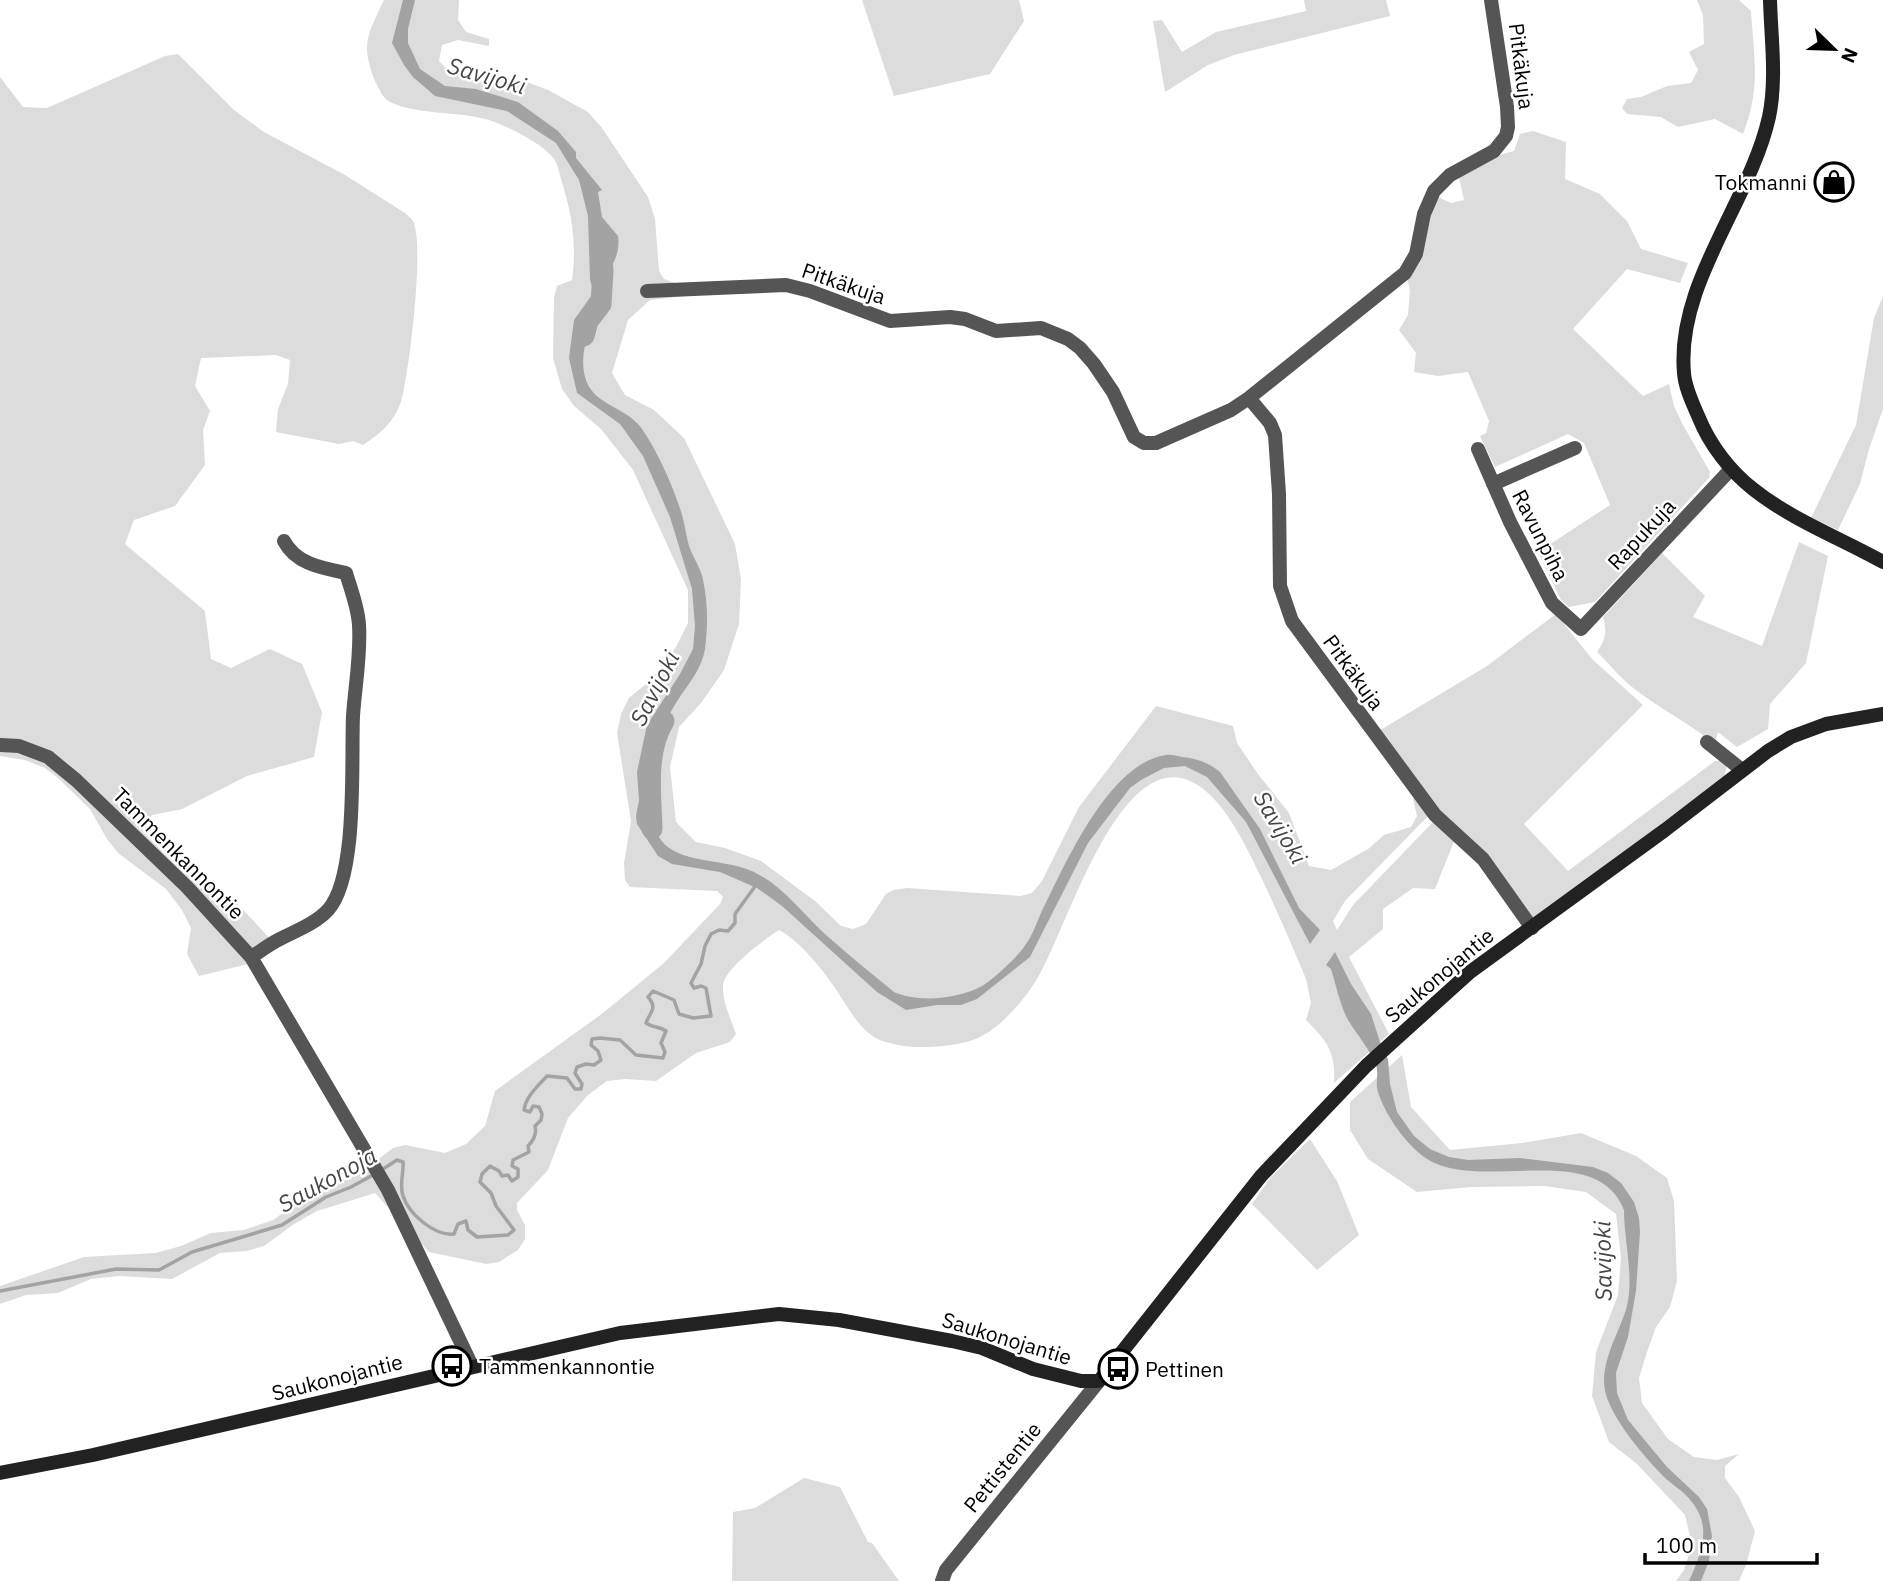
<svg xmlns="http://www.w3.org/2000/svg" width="1883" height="1581" font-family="'IBM Plex Sans',sans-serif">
<rect width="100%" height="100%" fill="#fff"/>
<path fill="#dcdcdc" d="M384,0h75l-1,20 8,12 23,7v7l-31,-6 -16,5 -3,16 13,13 67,5 29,11 40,22 14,16 46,69 7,22 4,52 5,8 19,7 2,10 -35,4 -22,20 -16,53 13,22 29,15 30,28 51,106 6,35 -2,45 -15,46 -23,33 -22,24 -9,40 6,55 20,20 29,6 36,13 54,40 26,25 12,3 13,-5 20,-30 7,-4 14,-2 113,8 12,-3 10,-12 37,-74 77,-101 77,20 4,17 21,31 31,39 20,53 22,4 37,-21 16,-14 27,-8 6,-11 -4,-17 3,-3 14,18 -85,87 -12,20 4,9 16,-25 81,-84 21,18 -20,50 -22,-1 -30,21v20l-34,28 40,77 -55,49c2,-31 -7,-42 -28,-63l5,-17 -5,-24c-14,-34 -29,-68 -45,-102 -13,-26 -26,-55 -46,-77 -86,-94 -147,131 -178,179 -13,21 -33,45 -55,57 -17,10 -59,13 -78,10 -10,-2 -22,-4 -30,-9 -17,-11 -26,-30 -37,-46 -12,-19 -38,-51 -58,-61 -14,9 -54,38 -56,55 -1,16 8,34 13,49l-6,8 -34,11 -40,28 -31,-2 -18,2 -19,14 -20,23 -20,52 -31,33v7l8,15v14l-7,11 -19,12 -13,2 -57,-12 -54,-59 -58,18 -23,13 -30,22 -17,5 -27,2 -48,26 -53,-3 -28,3 -33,14 -32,2 -26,9v-18l84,-29 72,-4 25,-7 30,-13 33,-3 29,-10 14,-10 76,-39 30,-23 12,-3 40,8 21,-9 19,-18 10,-35 108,-78 61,-50 56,-59 3,-7 -6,-6 -87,-4 -5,-7 -1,-17 7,-42 -14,-88 4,-19 8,-16 23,-19 24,-32 12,-24v-33l-55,-120 -32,-41 -27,-23 -12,-17 -9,-31 1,-61 3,-11 15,-6c5,-36 0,-66 -11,-101 -2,-6 -3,-15 -7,-20 -11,-16 -50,-35 -69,-40 -29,-8 -68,-4 -95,-17 -8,-4 -11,-14 -15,-21 -15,-37 -7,-47 9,-81z
M862,0h157l5,21 -34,53 -96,22z
M1304,0h82l4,16 -156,39 -26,10 -43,27 -12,-71 9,-1 20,32 34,-20 90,-21z
M1697,0h42l12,11c3,48 10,77 -8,123l-28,-15 -37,8 -17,-10 -34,-3 -5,-6 5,-9 14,-2 26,-11 24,-3 7,-13 -9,-18 15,-8 -1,-29z
M178,54l56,56 30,22 81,43 60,38c1,1 7,6 8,8 12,23 -4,154 -12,181 -7,20 -21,32 -38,43l-10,-4 -14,3 -63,-12 2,-23 10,-25 2,-24 -14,-5 -75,3 -6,28 15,25 -7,19 2,35 -30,41 -41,14 -9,24 80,67 6,48 20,9 39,-19 32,15 20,48 -8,45 -67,19 -65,33 -30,6 -9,17 40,40 47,24 49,52 -31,16 -49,12 -12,-22 4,-26 -9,-18 -16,-21 -48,-36 -11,-14 -17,-30 -32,-31 -13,-10 -20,-8 -25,-4v-679l23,30 24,1 118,-52z
M1533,131l33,11 -1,37 35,15 27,27 14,28 47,14 -8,20 -53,-14 -54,60 70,67 26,-12 5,22 9,19 27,47 -1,6 -114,124 -26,5 -8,-7 -23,-48 72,-47 -26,-62 -16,-9 -73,33 -15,-31 6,-3 3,-12 -21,-49 -30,4 -24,-4 2,-19 -17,-23 9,-15 2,-24 -3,-14 31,-80 13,6 13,-3 -5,-23 36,-21 19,-5 6,-17z
M1883,296v113l-14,40 -9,35 -22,46 -27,-12 45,-93 18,-107z
M1799,542l29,14 -22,107 -36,41 -2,25 -31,18 -19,-15 -3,12c-26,-21 -57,-36 -83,-57 -13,-10 -23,-24 -35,-35 9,-12 10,-21 6,-35l59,-64 43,43 -12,21 69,29z
M1556,614l36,45 51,46 -119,119 44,47 147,-110h6l6,4 -3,13 -193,141 -87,-101 -67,-86 110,-66z
M1402,1055l9,52 39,43 72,-7 59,-10 55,23 31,22 7,23 3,80 -7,26 -14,20 -9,25 -8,26 3,25 26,36 26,18 23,3 22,-6 -14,12v12l14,19 16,34 -9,34 -7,16h-63l8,-11 8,-25 -7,-30 -48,-51 -28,-22 -17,-46 4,-44 22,-57 3,-37 -5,-44 -30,-22 -41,-6 -74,1 -54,5 -49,-33 -18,-29v-28z
M1310,1139l27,42 22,54 -42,35 -65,-66 19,-27z
M804,1478l36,9 28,55 4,1 27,38h-167l1,-69 22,-4z"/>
<path fill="#a3a3a3" d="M403,0h12l-7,29v14l12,26 25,17 31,3 42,13 40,29 18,21v6l26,32 -4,2 4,25 16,19c3,20 -8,31 -16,49 -3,8 -4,17 -6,25 -7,22 -17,43 -11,67 7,27 37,29 54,48 17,22 35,63 43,90 3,10 4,21 7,31 4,12 12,22 14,34 5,23 5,46 2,69 -3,18 -14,32 -24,46 -25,39 -36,68 -27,114 1,9 1,24 7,31 16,23 62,19 88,30 31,12 52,42 76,64 22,20 46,39 69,58 24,11 65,7 88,-6 11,-6 35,-29 42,-39 8,-10 12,-23 17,-34 23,-46 67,-150 125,-158 5,-1 11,1 16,2 14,1 27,6 38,15l40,57 39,79 21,22 -10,14 -64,-122 -39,-45 -22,-11 -21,2 -23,12 -11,8 -42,55 -58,114 -53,42 -16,6h-24l-31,5 -29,-18 -95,-86 -25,-18 -37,-16 -48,-8 -14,-8 -21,-32 -1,-8 3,-16 -2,-28 10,-47 33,-51 13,-25 2,-23 -3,-37 -22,-72 -27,-61 -23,-32 -43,-31 -8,-35 5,-38 20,-28 -4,-12 -2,-64 -9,-36 -23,-37 -49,-32 -72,-15 -22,-19 -9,-12 -12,-22z
M1335,952l16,32 20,30 10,31 7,14 2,25 7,28 17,24 16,13 19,8 19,3 52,-2 73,9 15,6 13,10 13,19 5,16 1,14 -4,59 -8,46 -12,36 1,20 11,27 39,47 32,30 8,12 5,27 -3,25 -8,20h-12c12,-27 24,-54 2,-80 -7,-10 -19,-16 -28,-25 -19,-20 -46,-51 -56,-78 -11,-31 12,-63 20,-92 7,-30 -3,-66 -3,-96 -29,-75 -154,-11 -205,-57 -17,-15 -34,-39 -41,-61 -3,-9 1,-18 -2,-27 -7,-17 -19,-30 -28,-45 -8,-15 -12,-35 -17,-51l-5,-4z"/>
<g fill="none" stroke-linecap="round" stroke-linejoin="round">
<path stroke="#a3a3a3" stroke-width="3.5" d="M380,1171l17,-11 6,2c1,11 -4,23 0,34 6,18 31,40 51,38l4,-10 8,-3 2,9 9,7 31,-2 6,-5 -18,-24 -5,-13 -11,-11 2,-8 8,-8 9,5 3,5 6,-1 4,6 6,-4v-8l-6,-3 1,-6 16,-8 -1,-6c6,-6 9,-12 7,-20l6,-6 1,-6 -3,-7 -6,-1 -3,6 -6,-2c2,-14 14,-24 23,-34l20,2 8,11h6l1,-5 -7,-11 2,-6 9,-3 8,1 7,-5 -3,-9 -7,-6 1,-6 8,-1 20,2 16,15 27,3 2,-6 -4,-9 5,-12c-7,-5 -13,-3 -20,-8 4,-11 12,-15 2,-26l5,-6 21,9 5,14 14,4 18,-2 -5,-28 -5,-2 -7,2 -3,-5 10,-19 4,-18 6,-12 8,-4 9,1 7,-8v-9l21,-29
M0,1291l116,-22 43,1 33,-18 90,-27 44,-28 25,-10 22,-12"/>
<path stroke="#a3a3a3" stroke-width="21" d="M584,336l4,-15 13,-17 2,-33 -1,-13
M652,829c-1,-35 -7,-77 12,-108"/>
<path stroke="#555" stroke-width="14" d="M1491,0l16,107 1,20 -2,9 -12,15 -44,24 -16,16 -10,23 -8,40 -11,19 -156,125 21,25 5,12 4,59 1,92 12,35 143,194 48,44 49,69
M647,291l139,-6 24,6 80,30 60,-4 15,2 31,12 45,-3 27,11 12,9 14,16 19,28 21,45 10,6h12l75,-33 18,-12
M1478,449l32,73 42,81 29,26 150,-160
M1493,484l82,-36
M1707,742l35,28
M0,745l19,1 29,11 28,23 111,107 64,70 137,233 84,176
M251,957c9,-5 17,-12 27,-17 17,-9 37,-16 50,-30 30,-33 23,-149 25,-194 2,-30 8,-61 6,-91 -1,-18 -8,-35 -13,-52 -24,-5 -50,-9 -62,-32
M942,1581l4,-11 153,-189"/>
<path stroke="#222" stroke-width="14" d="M1770,0c1,38 7,79 -1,117 -19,85 -93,166 -85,256 1,15 9,31 15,45 11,27 31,53 54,71 39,31 87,49 130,73
M0,1473l93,-18 527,-122 159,-19 60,6 113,21 30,7 51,21 48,12h18l162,-205 105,-110 104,-94 195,-142 103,-79 23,-14 35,-13 57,-10"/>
</g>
<defs>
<g id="shop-ring" transform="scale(2.0125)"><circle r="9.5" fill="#fff" stroke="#000" stroke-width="1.5"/><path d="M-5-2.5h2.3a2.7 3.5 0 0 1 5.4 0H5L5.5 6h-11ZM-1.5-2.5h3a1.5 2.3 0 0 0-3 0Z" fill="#000"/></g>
<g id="bus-ring" transform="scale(2.0125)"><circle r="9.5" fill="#fff" stroke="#000" stroke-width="1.5"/><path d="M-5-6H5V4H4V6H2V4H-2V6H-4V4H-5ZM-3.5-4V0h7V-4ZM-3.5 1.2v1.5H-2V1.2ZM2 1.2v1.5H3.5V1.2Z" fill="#000"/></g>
</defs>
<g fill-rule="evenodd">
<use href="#shop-ring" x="1834" y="182"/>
<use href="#bus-ring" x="452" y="1366"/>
<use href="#bus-ring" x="1118" y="1369"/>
</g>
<g text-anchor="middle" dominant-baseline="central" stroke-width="5" stroke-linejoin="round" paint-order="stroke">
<g font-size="21" fill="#000" stroke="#fff">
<text transform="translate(1522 66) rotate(83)">Pitkäkuja</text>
<text transform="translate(844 283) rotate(19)">Pitkäkuja</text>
<text transform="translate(1641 534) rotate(-47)">Rapukuja</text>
<text transform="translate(1541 535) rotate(63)">Ravunpiha</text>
<text transform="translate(1354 672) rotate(54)">Pitkäkuja</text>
<text transform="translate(179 853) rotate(45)">Tammenkannontie</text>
<text transform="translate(1439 975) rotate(-40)">Saukonojantie</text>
<text transform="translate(1007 1338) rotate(17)">Saukonojantie</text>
<text transform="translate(337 1377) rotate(-14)">Saukonojantie</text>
<text transform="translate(1002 1467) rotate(-51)">Pettistentie</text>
</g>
<g font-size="21" fill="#000" stroke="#fff" text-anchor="start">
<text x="1807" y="182" text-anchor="end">Tokmanni</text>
<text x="479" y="1366">Tammenkannontie</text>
<text x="1145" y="1369">Pettinen</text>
</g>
<g font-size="23" font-style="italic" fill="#444" stroke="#fff">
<text transform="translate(487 75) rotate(16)">Savijoki</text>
<text transform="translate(654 688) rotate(-63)">Savijoki</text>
<text transform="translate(1281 827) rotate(59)">Savijoki</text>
<text transform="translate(327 1179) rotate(-29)">Saukonoja</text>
<text transform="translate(1602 1261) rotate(-91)">Savijoki</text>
</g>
</g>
<g transform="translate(1834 49) rotate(113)" stroke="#ffffff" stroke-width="5" paint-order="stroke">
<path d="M0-5L12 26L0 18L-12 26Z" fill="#000000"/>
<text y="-10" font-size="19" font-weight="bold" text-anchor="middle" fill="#000000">N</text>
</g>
<path d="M1645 1553v10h172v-10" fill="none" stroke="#000000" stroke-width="3.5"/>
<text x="1656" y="1553" font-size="21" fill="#000000" stroke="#ffffff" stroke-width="5" paint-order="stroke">100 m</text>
</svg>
